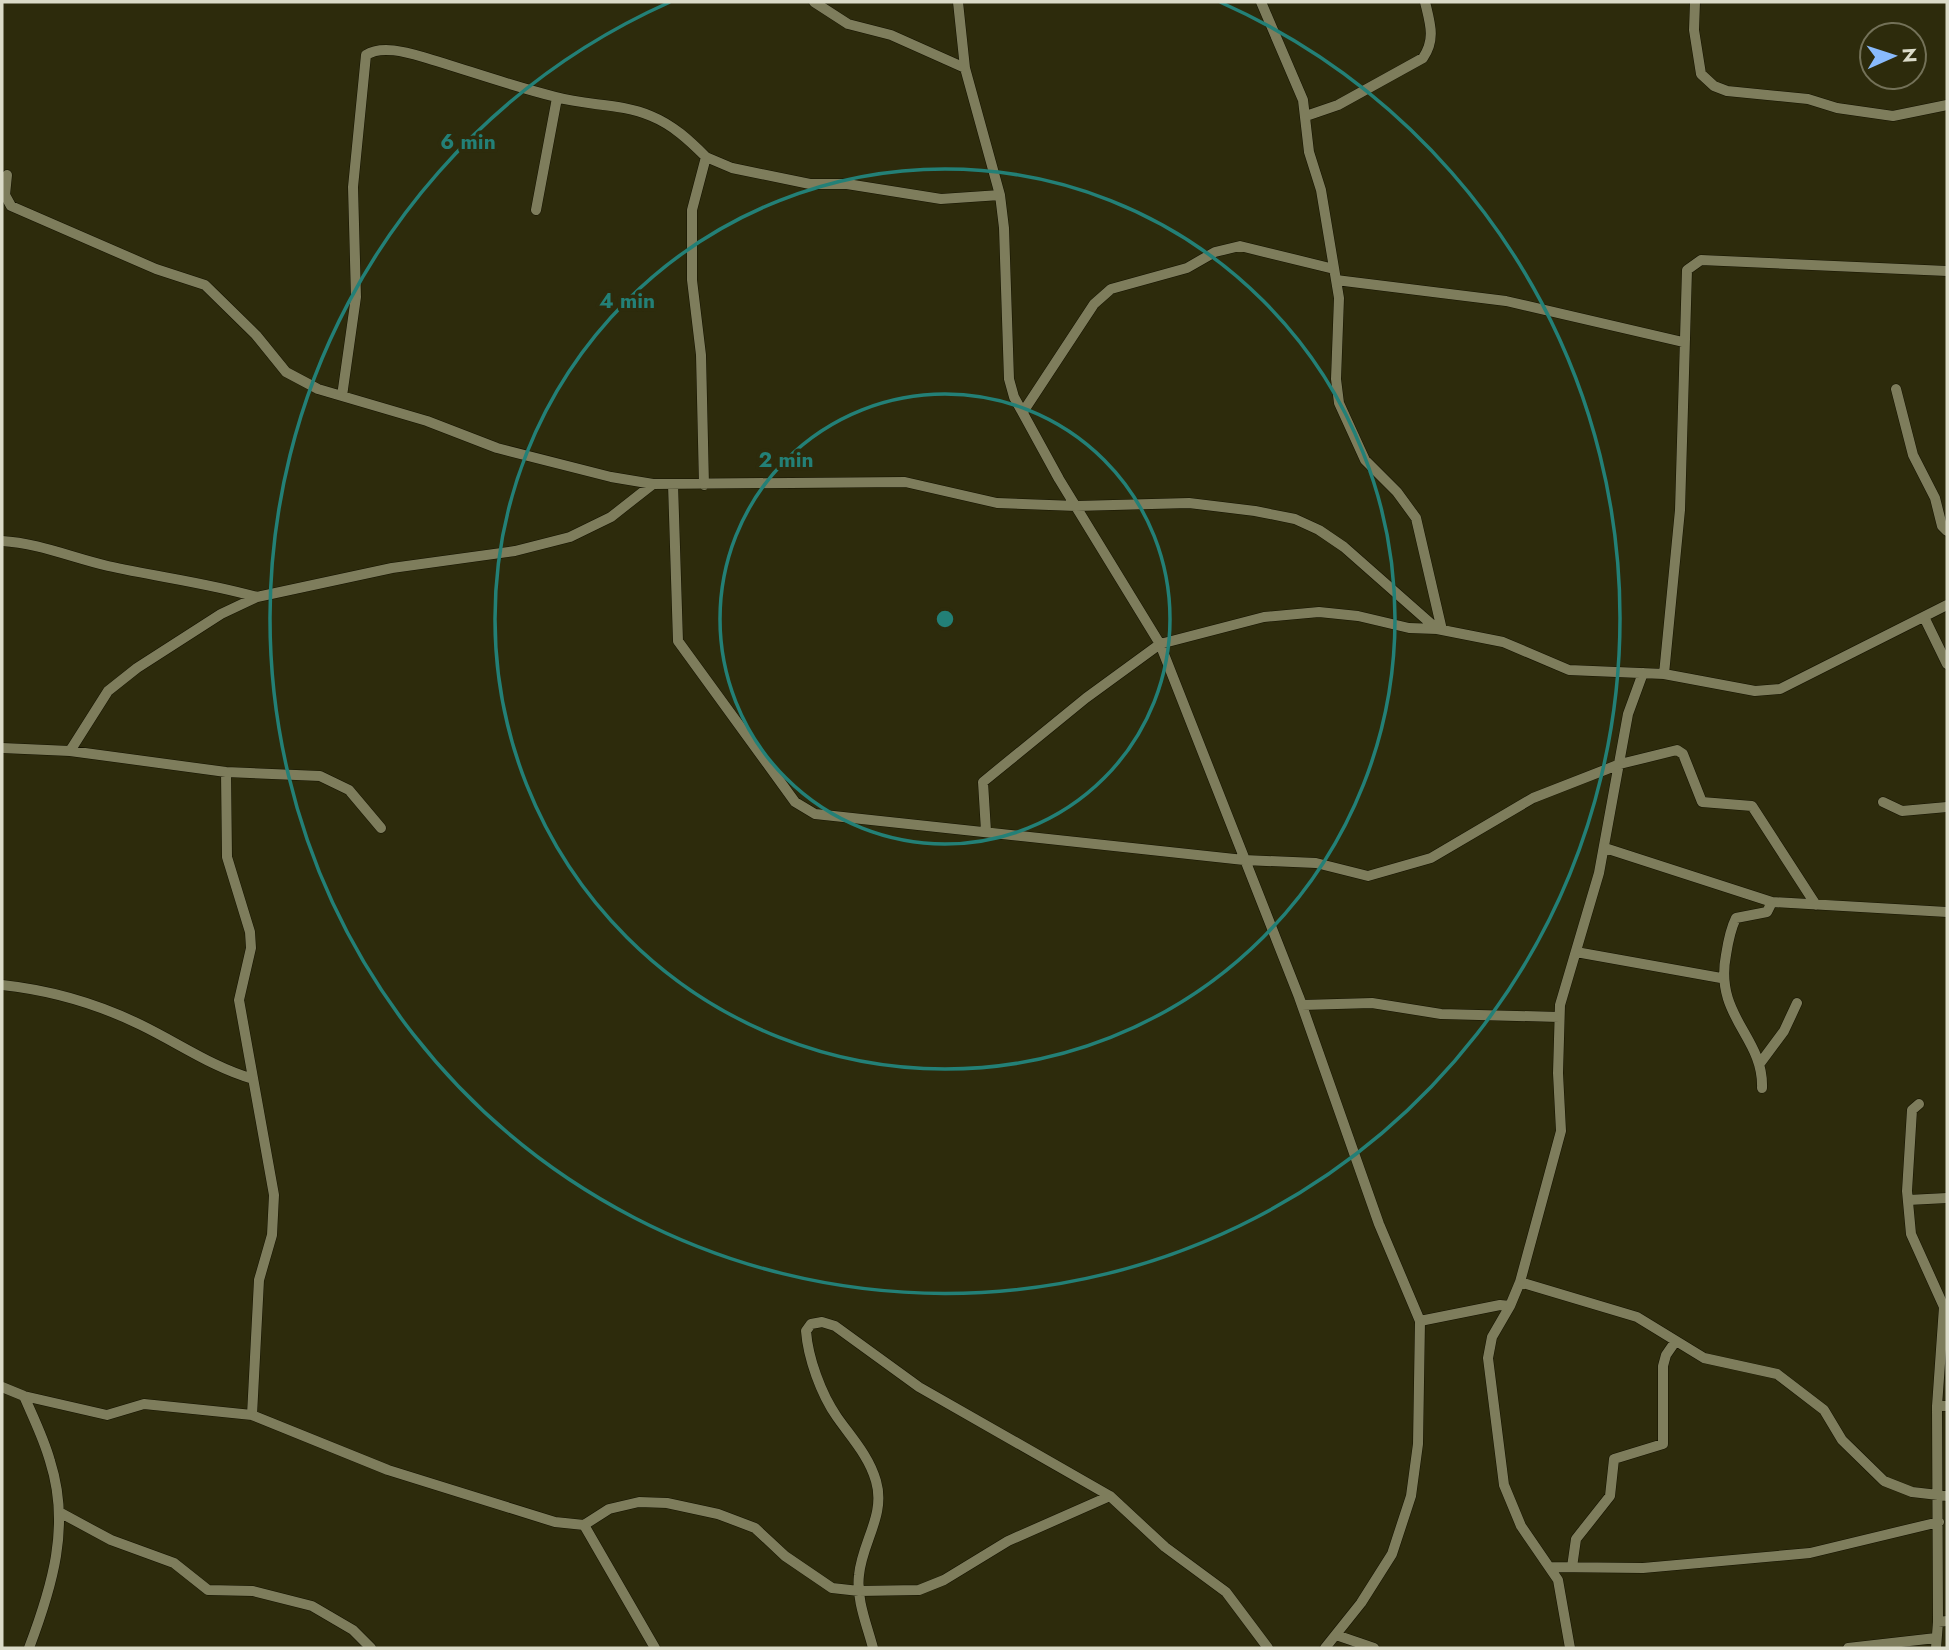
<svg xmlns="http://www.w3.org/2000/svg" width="1949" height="1650" font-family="Jost,sans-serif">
<rect width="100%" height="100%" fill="#2d2b0c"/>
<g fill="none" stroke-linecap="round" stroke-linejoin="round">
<g stroke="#151300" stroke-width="11">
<path id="minor" d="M814,2l34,22 43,11 74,33
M958,2l7,66 35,127 4,33 5,151 5,18 45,82 101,165 139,353 80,227 41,97 -2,123 -7,52 -19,58 -31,49 -36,45
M1261,2l42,98 6,52 12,38 18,108 -3,81 3,24 26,57 32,32 19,26 26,112
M1695,2l-1,28 7,44 13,12 13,5 81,8 29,9 56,8 54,-11
M1306,116l32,-11 85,-47c13,-19 7,-35 2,-56
M7,175l-2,20 6,11 145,63 49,16 51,50 30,37 32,17 109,32 70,27 114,29 42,7 252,-2 92,21 79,3 113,-3 66,8 40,8 24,11 25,17 93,82
M536,210l21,-112
M1336,280l170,21 177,41
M1896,389l17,66 22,43 7,28 5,5
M342,396l14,-99 -3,-110 13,-132c15,-10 40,-3 57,2 44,13 88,29 133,40 31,9 65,6 95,19 22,9 38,24 55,41
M1023,412l71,-108 17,-15 76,-21 28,-16 25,-6 94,23
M673,484l5,157 117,161 20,12 429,46 72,3 52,13 63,-18 102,-60 87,-34 57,-14 6,4 19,48 50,4 64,99
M704,485l-3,-130 -9,-75v-70l14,-53 26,11 78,16h37l94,15 59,-4
M2,541c36,2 71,17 106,25 50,11 100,17 149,31
M1925,619l22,45
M1664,674l16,-164 7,-240 14,-10 246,11
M2,748l68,3 156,21 94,4 29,14 32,38
M70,751l38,-60 29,-23 84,-54 36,-17 135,-29 123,-17 55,-14 41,-20 42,-33
M226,772l1,85 23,75 1,16 -12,52 35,195 -2,40 -13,45 -7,135
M1883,802l19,9 45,-4
M986,831l-3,-49 103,-84 74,-54 104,-27 55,-5 39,4 51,12 28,1 66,13 66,28 95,4 91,17 25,-2 167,-84
M1605,848l167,54 175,10
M1576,952l145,26
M2,985c47,5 96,19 139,40 39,19 71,42 112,54
M1302,1005l70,-2 69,11 118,3
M1761,1062l23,-31 13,-28
M1762,1088c2,-51 -48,-71 -36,-133 2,-13 4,-25 10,-37l31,-6 5,-10
M1919,1104l-7,6 -5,81 4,43 33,73 -7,99
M1908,1200l39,-2
M1520,1282l117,35 67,41 73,16 47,36 18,30 42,41 28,11 35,4
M1510,1306l-18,31 -4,21 16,127 17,41 37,54 12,68
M1420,1321l80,-16 10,1 10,-24 41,-151 -3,-58 2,-68 39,-132 29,-159 15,-41
M2,1387l22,9 83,19 37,-11 108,11 136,55 167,52 29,3 25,-16 30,-7 28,1 51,11 37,14 30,28 47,32 27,3 60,-1 25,-10 64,-39 102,-45
M24,1396c9,21 20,43 26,65 21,65 2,126 -21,187
M59,1512l52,28 63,23 34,27 45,1 59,15 41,24 18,18
M584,1525l71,123
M1551,1567l92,1 167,-15 129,-31
M1572,1567l4,-28 34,-43 4,-37 49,-15v-78l3,-11 9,-13
M1938,1622l-1,-216h10
M1336,1635l38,13
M873,1648c-6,-23 -17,-49 -14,-73 3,-33 27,-60 17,-94 -7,-25 -25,-44 -39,-64 -16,-23 -29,-59 -31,-86l5,-7 11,-2 13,4 84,61 191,109 55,51 61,45 42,56
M1848,1648l88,-10
M1936,1648l2,-26 9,-1"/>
</g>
<use href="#minor" stroke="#7e7d5c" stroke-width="10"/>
</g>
<g fill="none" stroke="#238077" stroke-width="3.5">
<circle cx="945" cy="619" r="225"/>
<circle cx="945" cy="619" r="450"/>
<path d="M1220 2A675 675 0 1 1 670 2"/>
</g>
<circle cx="945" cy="619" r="10" fill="#238077" stroke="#2d2b0c" stroke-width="3.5"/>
<g font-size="21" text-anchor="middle" font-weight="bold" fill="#238077" stroke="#2d2b0c" stroke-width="7" stroke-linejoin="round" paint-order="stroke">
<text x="468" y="149">6 min</text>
<text x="627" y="308">4 min</text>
<text x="786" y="467">2 min</text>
</g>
<rect width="1949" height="1650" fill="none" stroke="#dbdbc9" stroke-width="7"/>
<g transform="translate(1893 56) rotate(87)"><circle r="33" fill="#2d2b0c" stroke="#737158" stroke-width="2"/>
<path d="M0-5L12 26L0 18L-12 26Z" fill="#89bafc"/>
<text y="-10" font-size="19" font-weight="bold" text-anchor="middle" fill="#dbdbc9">N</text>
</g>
</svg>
